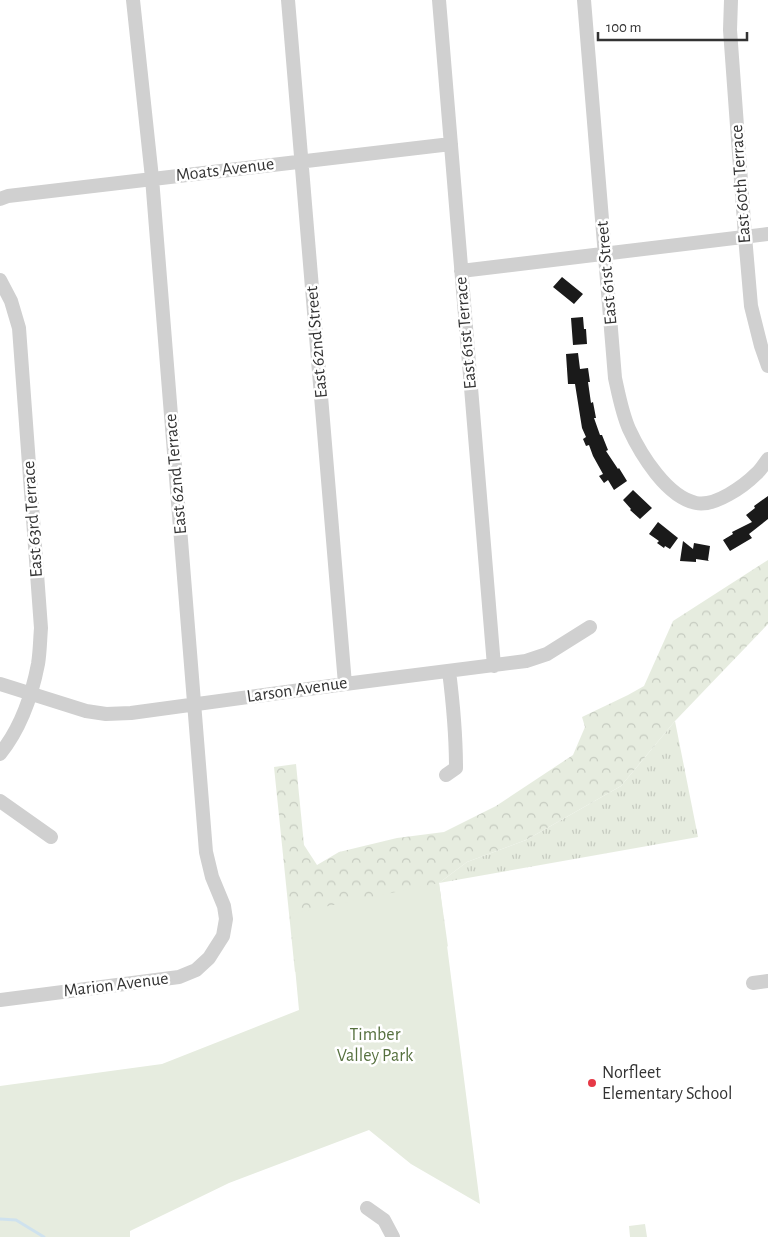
<svg xmlns="http://www.w3.org/2000/svg" width="768" height="1237" font-family="'Alegreya Sans',sans-serif">
<defs>
<pattern id="grass-tufts" width="24" height="20" patternUnits="userSpaceOnUse" patternTransform="scale(1.25)"><rect width="24" height="20" fill="#e6ecdf"/><path d="M3 7l-1-3M5 7V3M7 7l1-3M15 17l-1-3M17 17v-4M19 17l1-3" fill="none" stroke="#c6cbc0"/></pattern>
<pattern id="forest-crowns" width="20" height="18" patternUnits="userSpaceOnUse" patternTransform="scale(1.25)"><rect width="20" height="18" fill="#e6ecdf"/><path d="M2 6a3 3 0 1 1 6 0M12 15a3 3 0 1 1 6 0" fill="none" stroke="#c6cbc0"/></pattern>
</defs>
<rect width="100%" height="100%" fill="#fff"/>
<path fill="url(#grass-tufts)" d="M675,721l23,116 -259,46 9,64 -13,-14 -91,6 95,-56 28,-21 59,-22 95,-54z"/>
<path fill="url(#forest-crowns)" d="M768,560v64l-93,97 -54,65 -95,54 -59,22 -28,21 -144,89 -21,-205 22,-3 8,81 13,20 22,-13 58,-14 47,-6 52,-26 77,-51 12,-28 -3,-10 46,-22 16,-9 29,-65z"/>
<path fill="#e6ecdf" d="M439,883l41,321 -69,-40 -42,-34 -140,53 -99,48v6h-130v-151l162,-22 137,-54 -9,-96z
M645,1224l2,13h-17l-1,-11z"/>
<g fill="none" stroke-linecap="round" stroke-linejoin="round">
<path stroke="#cfe2ee" stroke-width="3" d="M0,1219l16,1 28,17"/>
</g>
<path fill="#1a1a1a" d="M562,277l21,17 -9,10 -21,-17z
M583,317l1,12h2l1,15 -14,1 -2,-27z
M578,353l2,16 8,-1 2,14h-2l3,21 2,-1 3,16h-2l6,17h2l6,15 -2,1 12,18 1,-1 8,13 -13,9 -6,-10 -4,3 -5,-7 4,-2 -10,-18 -4,-11 -3,1 -3,-7 3,-2 -4,-9 -7,-44h-7l-2,-30z
M633,490l19,18 -12,11 -10,-9 1,-1 -8,-9z
M768,496v23l-19,15 3,4 -22,13 -7,-11 10,-6 -1,-2 20,-10 -6,-7 9,-7 -1,-2z
M658,522l20,16 -8,11 -5,-3 -1,2 -7,-5 2,-2 -10,-7z
M683,541l10,8 1,-6 16,3 -2,14 1,1 -13,-2v3l-16,-1z"/>
<g fill="none" stroke-linecap="round" stroke-linejoin="round">
<path stroke="#d0d0d0" stroke-width="14" d="M288,0l57,684
M439,0l55,666
M584,0l31,378c4,18 7,35 14,51 12,26 38,68 67,74 19,4 48,-17 60,-29 5,-4 8,-10 12,-15
M731,0l-1,30 15,206 6,70 10,40 7,20
M0,199l8,-3 443,-52
M461,271l307,-37
M0,280l11,21 8,27 22,300c-1,12 -1,24 -3,36 -6,31 -18,65 -38,90
M0,684l86,27 20,3 25,-1 214,-29 181,-23 21,-7 43,-27
M446,775l10,-7c0,-32 -3,-65 -7,-97
M0,801l51,36
M753,983l15,-2
M0,1000l179,-23 17,-7 13,-12 14,-22 3,-17 -2,-13 -12,-29 -6,-25 -54,-674 -19,-178
M367,1208l17,12 9,17"/>
</g>
<circle fill="#e63946" stroke="#fff" stroke-width="2" cx="592" cy="1083" r="5"/>
<g text-anchor="middle" dominant-baseline="central" stroke-width="5" stroke-linejoin="round" paint-order="stroke">
<g font-size="18" fill="#333" stroke="#fff">
<text transform="translate(225 170) rotate(-7)">Moats Avenue</text>
<text transform="translate(741 184) rotate(-94)">East 60th Terrace</text>
<text transform="translate(607 273) rotate(-95)">East 61st Street</text>
<text transform="translate(466 333) rotate(-95)">East 61st Terrace</text>
<text transform="translate(317 342) rotate(-95)">East 62nd Street</text>
<text transform="translate(176 474) rotate(-95)">East 62nd Terrace</text>
<text transform="translate(33 519) rotate(-94)">East 63rd Terrace</text>
<text transform="translate(297 690) rotate(-8)">Larson Avenue</text>
<text transform="translate(116 985) rotate(-7)">Marion Avenue</text>
</g>
<g font-size="18" fill="#56703f" stroke="#fff">
<text x="375" y="1035">Timber<tspan x="375" dy="21">Valley Park</tspan></text>
</g>
<g font-size="18" fill="#333" stroke="#fff" text-anchor="start">
<text x="602" y="1073">Norfleet<tspan x="602" dy="21">Elementary School</tspan></text>
</g>
</g>
<path d="M598 32v8h149v-8" fill="none" stroke="#333333" stroke-width="2.5"/>
<text x="606" y="32" font-size="15" fill="#333333" stroke="#ffffff" stroke-width="4" paint-order="stroke">100 m</text>
</svg>
